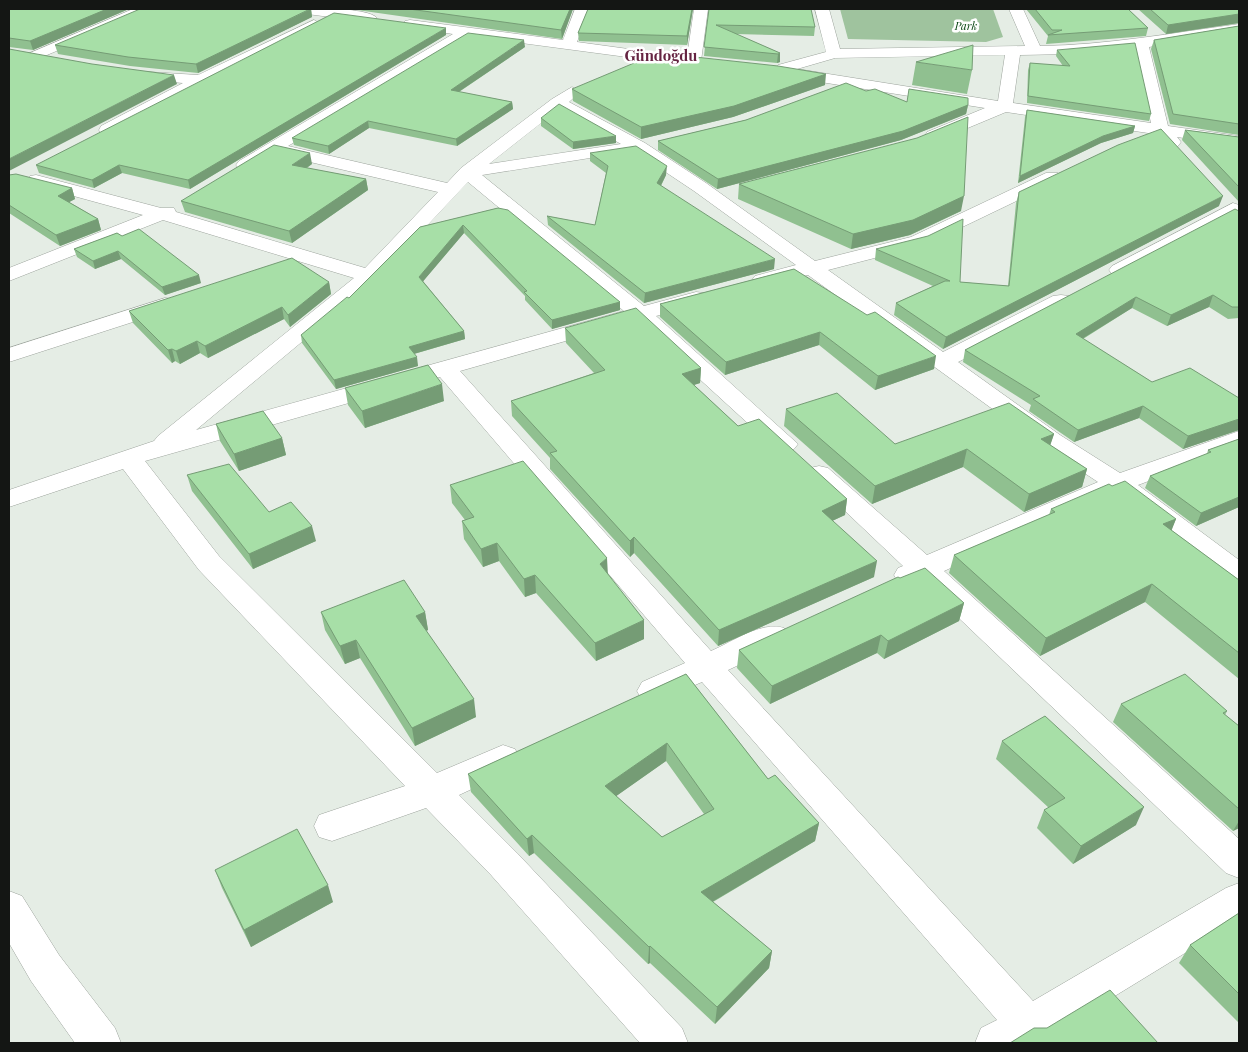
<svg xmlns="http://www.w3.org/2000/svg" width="1248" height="1052" font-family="'Playfair Display',serif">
<rect width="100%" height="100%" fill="#e5ede5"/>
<path fill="#9fc39e" d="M840,9h153l10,28 -17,5 -138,-3z"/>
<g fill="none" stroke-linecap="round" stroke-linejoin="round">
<g stroke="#9da49d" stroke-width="1">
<path id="minor" d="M133,9h18l-2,3 -140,59v-9z
M292,9c15,-1 76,-2 85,9l-7,4 -71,-9z
M575,9h14l-12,33 110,15 7,-48h14l-7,52 -2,3 -12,1 -218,-29 -181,110 159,37 14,-15 91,-69 20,-12 8,5 -11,10 76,41 61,40 109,78 96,-24 135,-64h12l3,4 -3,4 -133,64 -97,25 115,82 110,-56 8,-1 8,1 3,5 -3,5 -111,56 102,73 60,38 119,-42v16l-101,38 101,75v24l-10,-3 -113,-87 -172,77 295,268v39l-13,-5 -306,-292 -12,4 -10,-3 -4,-7 4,-7 5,-2 -97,-92 4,-6 9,-2 9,2 99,87 171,-73 -56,-37 -234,-170 -46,11 -7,-2 -3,-4 3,-4 41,-11 -102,-74 -60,-40 -152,24 162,131 52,-14 8,1 3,5 -3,5 -48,13 142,128 -4,5 -9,3 -9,-3 -140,-128 -176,50 251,280c21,-9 50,-30 73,-23l4,8 -4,8 -56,26 305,331 193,-113 13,-5v37l-201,123h-63l6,-15 16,-8 -295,-338 -49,21 -11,-3 -5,-9 5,-9 43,-19 -245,-286 -295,84 74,95 218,217 66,-28 12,4 5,10 -5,10 -56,26 58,58 165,175 6,15h-48l-149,-168 -65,-67 -94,33 -13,-4 -5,-11 5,-11 86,-29 -206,-216 -76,-101 -114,38v-17l145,-49 4,-5 196,-158 -191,-58 -154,61v-13l134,-53 -113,-31 -3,-4 3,-4 6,-1 125,33h13l2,4 189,56 73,-76 -162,-38 -31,16 -6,-1 -3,-4 3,-4 214,-127 -48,-7 -2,-3 2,-3 5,-1 153,20zM559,109l62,35 -132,20zM468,182l156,129 -428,119 180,-150z
M815,9h14l11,40 185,-3 -16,-37h14l17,37c67,-1 133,-13 199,-22v8l-90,15 19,79 71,10v10l-62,-9 4,5 -3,4c-12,3 -15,-4 -23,-12l-149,-22 -67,28h-12l-2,-4 2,-4 58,-24 -196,-31 -14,-9 3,-3 48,-13zM1135,48l16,75 -138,-20 7,-48 49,-1zM1005,55l-7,46 -201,-32 38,-11z
M314,20l7,4 -2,3 -114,56 -92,51h-12l-2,-4 2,-4 82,-43 -45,-4 -5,-2 -3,-3 3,-3 65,4z
M1233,203l6,2v8l-113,61 -7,2 -7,-2 -3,-4 3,-4z
M165,298l8,1 3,5 -3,5 -164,53v-14z"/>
</g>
<g stroke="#9da49d" stroke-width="1">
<path id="highway" d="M9,891l13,5 37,59 56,73 6,15h-46l-44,-62 -22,-38z"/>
</g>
<use href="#minor" fill="#fff" fill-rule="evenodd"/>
<use href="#highway" fill="#fff" fill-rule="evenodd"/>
</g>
<path fill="#90c090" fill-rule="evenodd" d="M9,9h120l-96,41 -24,-3z
M311,9l1,8 -114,56 -68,-7 -72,-12 -3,-9z
M350,9h223l-11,30z
M588,9h105l-6,36 -108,-4 -1,-8z
M709,9l106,18 -1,9 -78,-2 44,19v9l-3,1 -73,-7z
M1026,9h102l20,19 -2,8 -100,8 2,-8z
M1138,9h101v14l-73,11z
M1239,26v109l-69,-11 -19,-75 3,-9z
M446,35l-256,154 -68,-16 -28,15 -55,-15 -3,-8z
M525,47l-66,45 53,10 1,7 -56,37 -88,-18 -40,26 -35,-9 -2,-7z
M1057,50l94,64 -2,7 -122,-18 1,-33 2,-7 33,3 -7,-10z
M916,62l56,8 -5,24 -55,-9z
M825,85l-92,32 -92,22 -68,-38 -1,-12z
M866,91l41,11 61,3 -2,9 -65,26 -184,49 -59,-39v-9z
M1027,110l108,16 -2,7 -32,10 -83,40 7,-66z
M541,118l75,25 -43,6 -32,-23z
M1185,130l54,7v65l-57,-62z
M590,153l76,22 -5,11 113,83 -130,34 -96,-78 -1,-9 48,9 11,-52 -16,-12z
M312,164l-5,4 59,11 2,11 -76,53 -107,-31 -4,-11z
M9,175l63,13 3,11 -6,3 29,17 3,11 -41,16 -51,-33z
M739,184l222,27 -51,24 -59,14 -113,-50z
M1019,192l200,14 -276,143 -49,-34 2,-12 37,-17 -58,-26 1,-11 84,33 48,4 8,-83z
M498,208l122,94v8l-68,19 -27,-29v-4l-61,-63 -41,48 41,50 1,8 -51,15 4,12 -82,23 -34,-46 -1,-8 48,-37 71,-71z
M1239,211v107l-11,1 -19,-12 -42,19 -35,-18 -49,31 69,43 87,16v32l-56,19 -44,-31 -65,24 -45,-31 2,-6 -68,-43 2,-12z
M117,233l84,50 -36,12 -44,-36 -26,10 -18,-12 -3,-8z
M794,269l140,100 -59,21 -56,-45 -94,30 -65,-58v-13z
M329,282l2,12 -41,33 -6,-8 -76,39 -8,-5 -20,11 -5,-3 -3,2 -39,-40 -4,-12z
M565,328l136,40 -1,15 -6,2 44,41 109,73 -2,16 -13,6 42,56 -156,69 -84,-93 -4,4 -80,-88v-11l-38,-42 -1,-15 83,-28 -28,-30z
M345,388l99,13 -79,27 -17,-23z
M786,409l109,35 159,-10 -4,11 37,24 -5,18 -58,25 -61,-45 -91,37 -88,-78z
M216,424l66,14 4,17 -47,16 -19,-30z
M1239,439v68l-43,19 -51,-38 5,-12 57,-22 1,-4z
M187,475l82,37 47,29 -63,28 -61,-78z
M450,485l158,89 36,65 -48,22 -60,-68 -11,4 -26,-36 -16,6 -19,-28 -2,-18 3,-1 -13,-17z
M1051,509l125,10 -5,11 68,50v99l-94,-77 -105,54 -91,-83 5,-18 95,-40z
M900,578l64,25 -5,18 -75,38 -7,-6 -107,51 -33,-36 2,-18z
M321,612h104l3,18 -2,1 50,86 -61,29 -55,-88 -15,6 -20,-34z
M686,674l82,105 51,44 -4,18 -102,61 59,49 -3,17 -54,56 -65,-61 -2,1 -114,-111 -5,3 -58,-64 -3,-18zM666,761l38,53 -42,23 -46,-41z
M1121,704l106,7 -2,4 14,11v102l-6,3 -120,-109z
M1002,741l134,84 -63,39 -36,-36 7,-18 5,-2 -53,-49z
M215,870l118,32 -82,45 -29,-59z
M1239,913v110l-60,-60 11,-18z"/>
<path fill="#759c75" d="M107,9h22l-96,41 -3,-9z
M311,9l1,8 -114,56 -2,-9z
M570,9h3l-11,30 -1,-9z
M692,9h1l-6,36v-9z
M1239,14v9l-73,11 2,-9z
M446,28v7l-256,154 -2,-9z
M524,40l1,7 -74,50v-7z
M780,53v9l-3,1 1,-9z
M826,74l-1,11 -92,32 -92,22v-12z
M174,75l3,9 -168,87v-12z
M512,102l1,7 -56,37 -1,-7z
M968,105l-2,9 -65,26 -184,49 1,-10z
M368,121l1,7 -40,26 -1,-8z
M1135,126l-2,7 -32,10 -83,40 2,-7 83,-40z
M616,136v7l-43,6v-7z
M310,153l2,11 -18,12 -2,-11z
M119,165l3,8 -28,15 -2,-8z
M667,166l-1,9 -9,18v-10z
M366,179l2,11 -76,53 -3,-12z
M72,188l3,11 -13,7 -4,-10z
M964,196l-3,15 -51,24 -59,14 2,-15z
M1223,196l-4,10 -276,143 3,-12z
M98,219l3,11 -41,16 -4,-11z
M463,225l1,8 -44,52 -1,-8z
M118,251l3,8 -26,10 -2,-8z
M775,259l-1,10 -130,34 1,-10z
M199,275l2,8 -36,12 -3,-8z
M329,282l2,12 -41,33 -2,-12z
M1213,295l-4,12 -42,19 4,-11z
M1136,297l-4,11 -60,37 4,-11z
M620,302v8l-68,19v-9z
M282,307l2,12 -76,39 -3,-12z
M464,331l1,8 -55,16 -1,-8z
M820,332l-1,13 -94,30 1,-13z
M197,341l3,12 -20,11 -4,-13z
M172,349l3,12 -3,2 -4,-13z
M936,356l-2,13 -59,21 3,-14z
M417,357l1,9 -82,23 -2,-9z
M701,368l-1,15 -19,6 1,-15z
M442,384l2,17 -79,27 -3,-17z
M1143,406l-4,12 -65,24 4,-12z
M1239,419v11l-56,19 5,-13z
M1054,434l-6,18 -7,-13z
M282,438l4,17 -47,16 -5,-17z
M967,449l-4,18 -91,37 3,-18z
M1087,469l-5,18 -58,25 5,-18z
M1239,497v10l-43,19 5,-13z
M847,499l-2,16 -26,12 3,-16z
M1176,519l-7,18 -6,-13z
M312,526l4,15 -63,28 -4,-15z
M634,537v16l-4,4v-16z
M497,543l2,18 -16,6 -2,-18z
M607,558l1,18 -8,-12z
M877,561l-3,16 -156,69 1,-16z
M535,575l1,18 -11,4 -1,-18z
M1152,584l-7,18 -105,54 6,-18z
M964,603l-5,18 -75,38 4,-18z
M425,612l3,18 -9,4 -3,-18z
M644,620v19l-48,22 -1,-18z
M881,635l-4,18 -107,51 2,-18z
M356,640l4,18 -15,6 -5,-18z
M474,699l2,18 -61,29 -3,-18z
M667,743l-1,18 -61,43v-18z
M1144,807l-8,18 -63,39 8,-18z
M1239,821v7l-6,3z
M819,823l-4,18 -115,68 1,-17z
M532,835l2,18 -5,3 -2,-17z
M328,885l5,17 -82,45 -7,-17z
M650,946v17l-2,1 1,-17z
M772,951l-3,17 -54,56 2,-17z"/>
<path fill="#a7dfa7" stroke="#759c75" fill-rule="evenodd" d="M9,9h98l-77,32 -21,-3z
M140,9h170l-114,55 -68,-7 -73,-12z
M409,9h161l-9,21z
M588,9h104l-5,27 -109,-3z
M709,9h102l4,18 -99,-2 64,28 -2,1 -74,-7z
M1035,9h93l20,19 -100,7 14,-5h-10z
M1150,9h89v5l-71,11z
M334,13l112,15 -258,152 -69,-15 -27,15 -56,-15z
M1239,26v98l-66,-10 -19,-74z
M468,33l56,7 -73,50 61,12 -56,37 -88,-18 -40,25 -36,-8z
M1135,43l16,71 -123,-18 2,-33 40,3 -13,-16z
M973,45l-1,25 -56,-8z
M9,49l83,15 82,11 -165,84z
M658,53l120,13 48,8 -92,32 -93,21 -69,-38z
M846,83l20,8 9,-2 32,13 2,-13 59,9v7l-65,26 -185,48 -60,-38 88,-21z
M559,104l57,32 -43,6 -32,-24z
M1027,110l108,16 -32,10 -83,40z
M968,117l-4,79 -51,24 -60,14 -114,-50 178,-46z
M1161,129l62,67 -277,141 -50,-34 49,-22h5l-74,-32 52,-13 35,-17 -3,63 49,4 10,-94 99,-47z
M1185,130l54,7v50z
M274,145l36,8 -18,12 74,14 -77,52 -108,-30z
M636,146l31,20 -10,17 118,76 -130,34 -98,-77 48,9 13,-59 -18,-13z
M16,174l56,14 -14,8 40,23 -42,16 -47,-30v-30z
M498,208l10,2 112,92 -68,18 -28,-28 3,-1 -64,-66 -44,52 45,54 -55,16 8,10 -83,23 -33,-45 46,-38 2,1 71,-71z
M1235,209l4,2v96h-7l-19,-12 -42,20 -35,-18 -60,37 76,48 38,-14 49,30v21l-51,17 -45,-30 -65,24 -45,-31 7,-3 -75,-46z
M139,229l60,46 -37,12 -44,-36 -25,10 -19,-12 43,-16 5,3z
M292,258l37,24 -41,33 -6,-8 -77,39 -8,-5 -21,10 -4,-2 -4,1 -39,-39z
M794,269l73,46 8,-3 61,44 -58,20 -58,-44 -94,30 -66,-58z
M636,308l65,60 -19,6 56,52 21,-7 88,80 -25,12 55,50 -158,69 -85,-93 -4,4 -80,-88 7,-2 -46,-50 94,-31 -40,-42z
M428,365l14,19 -80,27 -17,-23z
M837,393l58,51 114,-41 45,31 -13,5 46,30 -58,25 -62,-45 -92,37 -89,-77z
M263,411l19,27 -48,16 -18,-30z
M1239,439v58l-38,16 -51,-37 61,-24 -3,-2z
M523,461l84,97 -7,6 44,56 -49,23 -60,-68 -11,4 -27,-36 -16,6 -19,-28 12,-4 -24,-32z
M229,464l40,48 22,-10 21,24 -63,28 -62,-79z
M1125,481l51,38 -13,5 76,56v73l-87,-69 -106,54 -92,-83 101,-43 -4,-3 58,-25 3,2z
M925,568l39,35 -76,38 -7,-6 -109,51 -33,-36 159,-73 2,1z
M404,580l21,32 -9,4 58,83 -62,29 -56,-88 -16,6 -19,-34z
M686,674l82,105 7,-4 44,48 -118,69 71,59 -55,56 -67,-61 -1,1 -117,-112 -5,4 -59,-65zM667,743l47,66 -52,28 -57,-51z
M1185,674l42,37 -4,2 16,13v83l-118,-105z
M1045,716l99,91 -63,39 -37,-36 21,-12 -63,-57z
M297,829l31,56 -84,45 -29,-60z
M1239,913v81l-49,-49z
M1110,990l48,53h-148l24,-15h13z"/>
<g text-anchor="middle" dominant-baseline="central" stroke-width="5" stroke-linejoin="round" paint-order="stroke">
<g font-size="11" font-style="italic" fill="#084511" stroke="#fff">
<text x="966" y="25">Park</text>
</g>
<g font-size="15" font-weight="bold" fill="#652442" stroke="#fff">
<text x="661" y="55">Gündoğdu</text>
</g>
</g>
<rect width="1248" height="1052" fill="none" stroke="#141614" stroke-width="20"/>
</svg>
